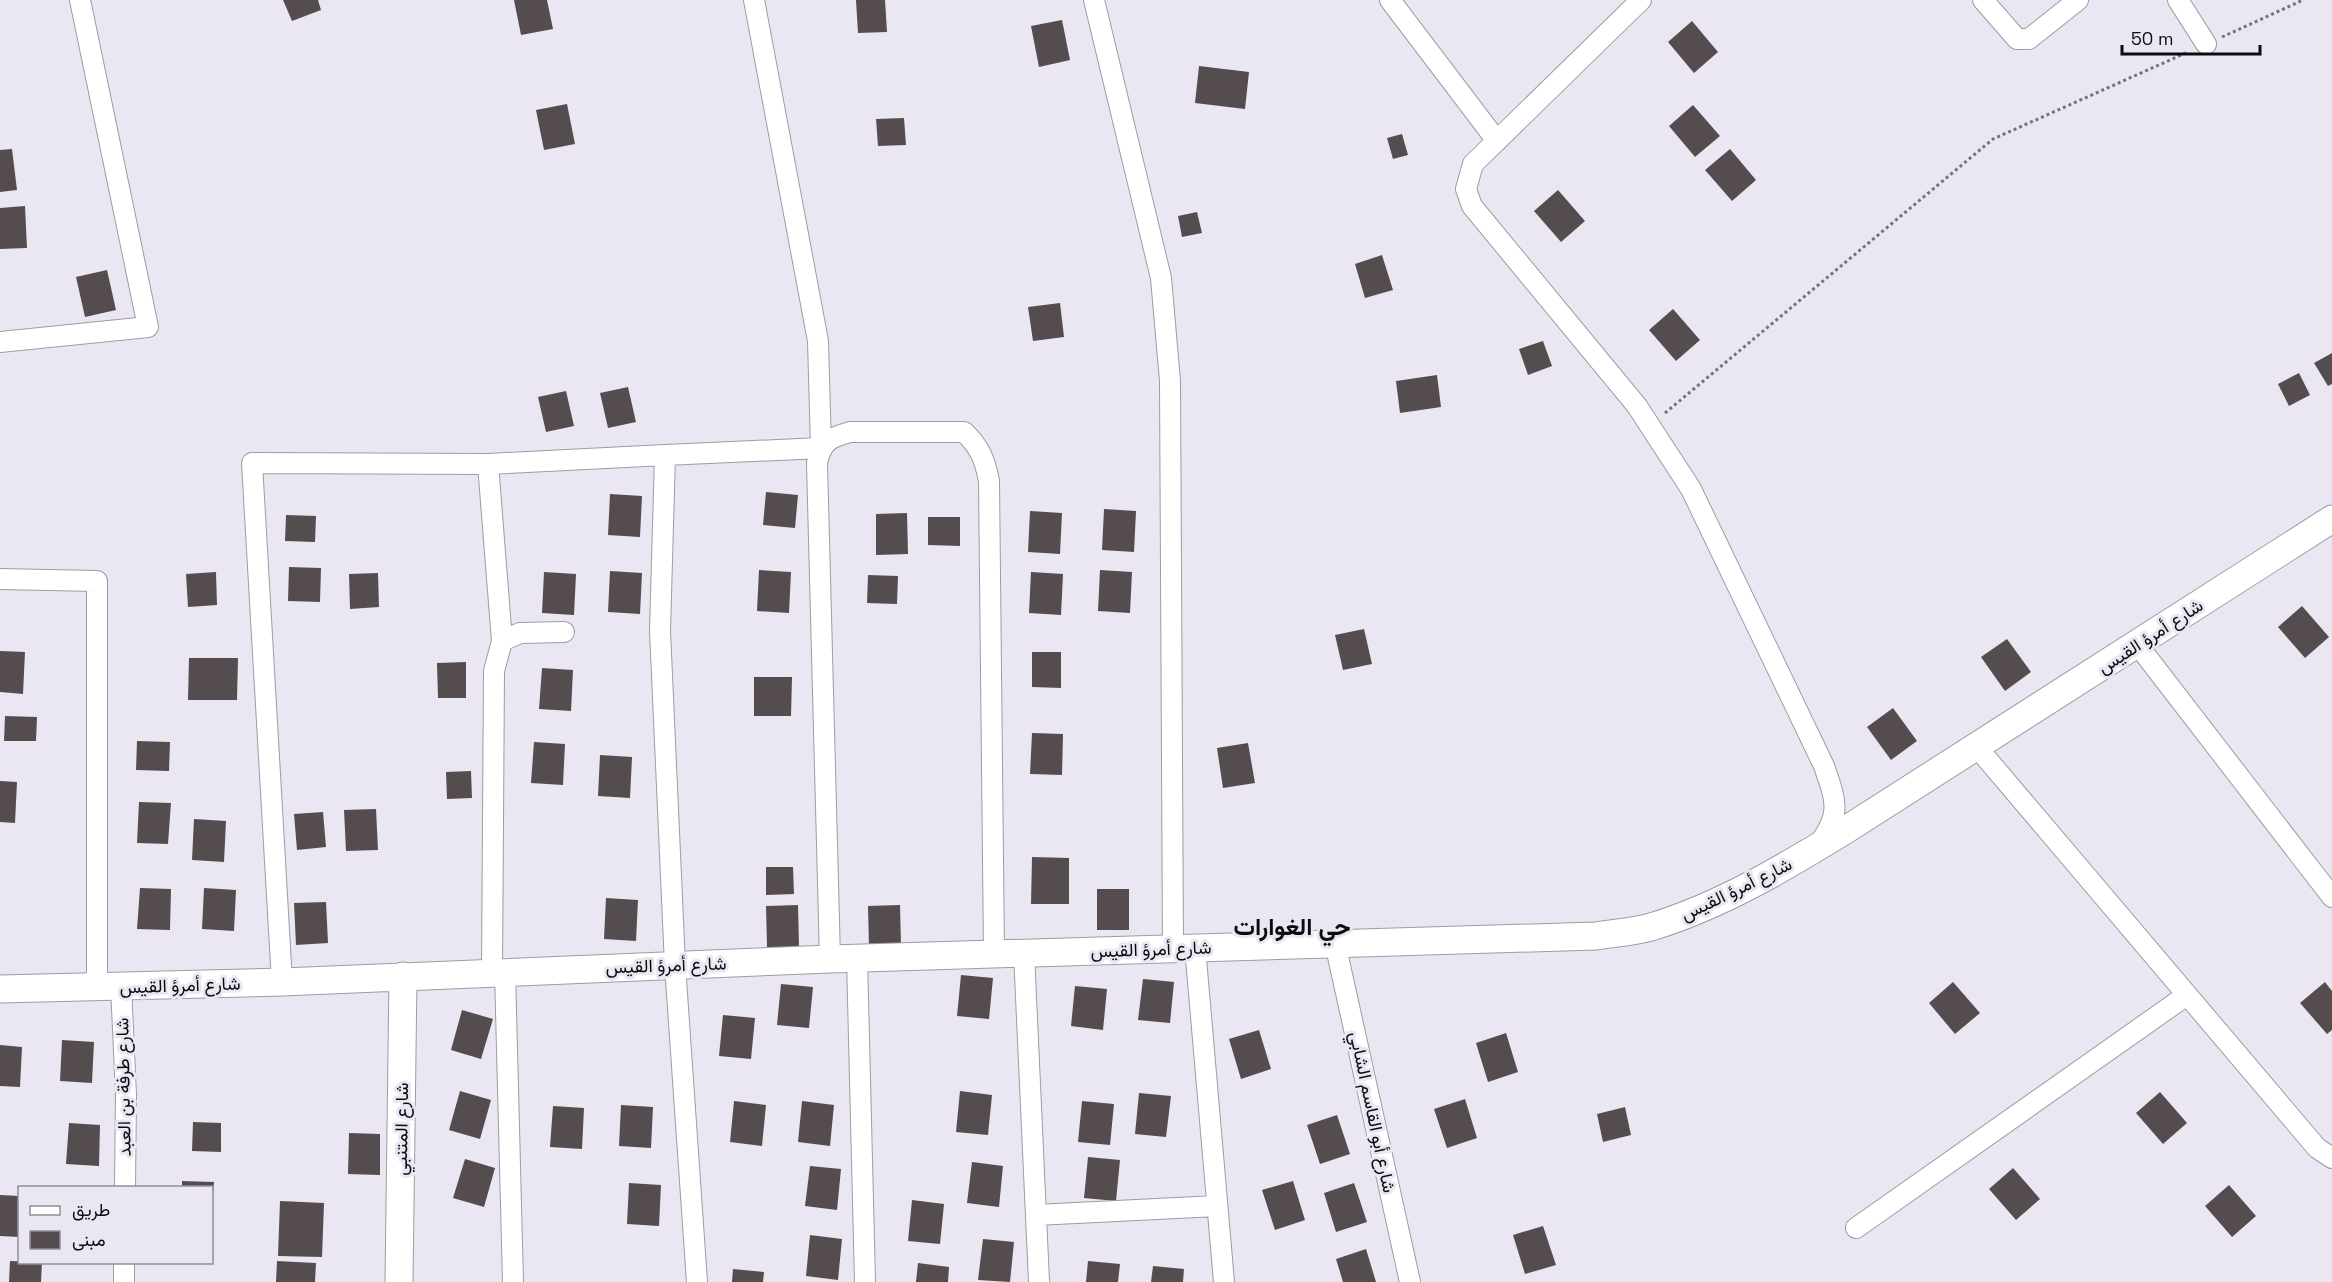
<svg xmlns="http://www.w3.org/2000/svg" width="2332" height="1282" font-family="'Space Grotesk',Vazirmatn,sans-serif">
<rect width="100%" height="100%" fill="#eae7f2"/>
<path fill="#554c50" d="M283,0h35l3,10 -29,11z
M514,0h33l6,29 -32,6z
M856,0h29l2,32 -29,1z
M1062,20l8,40 -31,7 -8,-41z
M1692,21l26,31 -24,21 -26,-31z
M1199,66l50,6 -4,37 -50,-6z
M567,104l8,40 -31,6 -8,-40z
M1693,105l27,31 -25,21 -26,-31z
M904,118l2,27 -28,1 -2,-27z
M1402,134l6,21 -15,4 -6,-21z
M12,149l5,41 -17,2v-42z
M1730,149l26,31 -24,21 -27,-31z
M1558,190l27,31 -24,21 -27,-31z
M25,206l2,42 -27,1v-41z
M1197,212l5,21 -20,4 -4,-21z
M1382,255l11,35 -28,8 -10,-34z
M107,270l9,40 -31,7 -9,-40z
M1060,303l4,34 -31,4 -5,-34z
M1673,309l27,31 -24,21 -27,-31z
M1543,341l9,25 -24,9 -9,-26z
M2332,353v31l-4,2 -14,-23z
M2299,373l11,22 -21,11 -11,-22z
M1437,375l4,32 -41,6 -4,-32z
M628,387l8,35 -28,6 -8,-35z
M566,391l8,35 -28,6 -8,-35z
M766,492l32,3 -3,33 -32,-3z
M610,494l32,2 -2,41 -32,-2z
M1104,509l32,2 -2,41 -32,-2z
M1030,511l32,2 -2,41 -32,-2z
M907,513l1,41 -32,1v-41z
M286,515l30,1 -1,26 -30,-1z
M928,517h32v29l-32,-1z
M289,567l32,1 -1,34 -32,-1z
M759,570l32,2 -2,41 -32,-2z
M1100,570l32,2 -2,41 -32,-2z
M610,571l32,2 -2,41 -32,-2z
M216,572l1,33 -29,2 -2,-33z
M544,572l32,2 -2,41 -32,-2z
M1031,572l32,2 -2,41 -32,-2z
M378,573l1,34 -29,2 -1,-35z
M868,575l30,1 -1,28 -30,-1z
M2302,606l27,31 -24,21 -27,-31z
M1364,629l8,35 -29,6 -8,-35z
M2007,639l24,33 -26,19 -24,-34z
M0,651l25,1 -2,42 -23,-2z
M1032,652h29v36l-29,-1z
M189,658h49l-1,42h-49z
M466,662v36h-28l-1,-35z
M542,668l31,2 -2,41 -32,-2z
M754,677h38l-1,39h-37z
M1893,708l24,33 -26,19 -24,-33z
M5,716l32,1 -1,24h-32z
M1032,733l31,1 -1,41 -32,-1z
M137,741l33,1 -1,29 -33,-1z
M534,742l31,2 -2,41 -32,-2z
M1248,743l7,40 -32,5 -6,-40z
M600,755l32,2 -2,41 -32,-2z
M471,771l1,27 -25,1 -1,-27z
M0,781l17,1 -2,41 -15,-1z
M139,802l32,1 -3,41 -31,-1z
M376,809l2,41 -32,1 -2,-41z
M323,812l3,35 -29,3 -3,-36z
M194,819l32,2 -2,41 -32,-2z
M1032,857l37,1v46h-38z
M766,867h27l1,27 -28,1z
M140,888l31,1 -1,41 -33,-1z
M204,888l32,2 -2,41 -32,-2z
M1097,889h32v41h-32z
M606,898l32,2 -2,41 -32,-2z
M326,902l2,41 -32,2 -2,-42z
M798,905l1,42h-32l-1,-41z
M900,905l1,41 -32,1 -1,-41z
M961,975l32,3 -4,41 -32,-3z
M1143,979l31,3 -4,41 -32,-3z
M1953,982l27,31 -25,21 -26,-31z
M2325,982l7,9v39l-5,4 -27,-31z
M781,984l32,3 -4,41 -32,-3z
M1075,986l32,3 -4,41 -32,-4z
M462,1010l31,9 -12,40 -30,-9z
M723,1015l32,3 -4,41 -32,-3z
M1259,1030l12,39 -30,10 -12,-40z
M1506,1033l12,39 -30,10 -12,-39z
M62,1040l32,2 -2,41 -32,-2z
M0,1045l22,2 -2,40 -20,-1z
M460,1091l31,9 -11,39 -31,-9z
M960,1091l32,4 -4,40 -32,-3z
M2160,1092l27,31 -24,21 -27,-31z
M1139,1093l32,3 -5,41 -31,-3z
M1465,1099l12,39 -30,10 -13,-39z
M734,1101l32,4 -4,41 -32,-4z
M802,1101l32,4 -4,41 -32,-4z
M1082,1101l32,3 -4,41 -32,-3z
M621,1105l32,2 -2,41 -32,-2z
M553,1106l31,2 -2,41 -32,-2z
M1625,1107l6,28 -28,7 -6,-28z
M1337,1115l13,39 -30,10 -13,-39z
M193,1122l28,1v29l-29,-1z
M69,1123l31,2 -1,41 -33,-2z
M349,1133l31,1v41l-32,-1z
M1088,1157l32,3 -4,41 -32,-3z
M465,1159l30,9 -11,39 -31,-9z
M972,1162l31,4 -4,41 -32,-4z
M810,1166l31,3 -4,41 -32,-4z
M2013,1168l27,31 -24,21 -27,-31z
M182,1181l32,1 -1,16h-1v-10h-30z
M1293,1181l12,39 -30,10 -13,-40z
M629,1183l32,2 -2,41 -32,-2z
M1354,1183l13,39 -31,10 -12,-39z
M2229,1185l27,31 -24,21 -27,-31z
M0,1195l20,1v41l-20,-1z
M912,1200l32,4 -4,40 -32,-3z
M280,1201l44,2 -2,54 -44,-1z
M1543,1226l13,39 -31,9 -12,-39z
M810,1235l32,4 -4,41 -32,-4z
M983,1239l31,3 -4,40 -32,-2z
M1366,1249l10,33h-33l-7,-23z
M10,1261l32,1 -1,20h-32z
M277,1261l39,2 -1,19h-39z
M1088,1261l32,3 -2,18h-32z
M918,1263l31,4 -1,15h-32z
M1153,1266l31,3 -1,13h-32z
M733,1269l31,3 -1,10h-31z"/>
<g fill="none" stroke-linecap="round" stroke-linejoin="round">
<g stroke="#9e9ba5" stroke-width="22">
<path id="street" d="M1094,0l67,278 9,103 3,567
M1390,0l107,141
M1641,0l-168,164 -7,25 6,17 165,200 54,83 133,277c12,35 18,48 -6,79
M1983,0l34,39h12l49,-39
M2178,0l28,44
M0,342l148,-15 -68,-327
M0,579l97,2v406
M502,641l-14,-177 177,-9
M2137,644l195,253
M1976,746l341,402 15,10
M1335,943l75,339
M1195,947l29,335
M1024,953l15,329
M857,958l8,324
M830,959l-13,-496c5,-22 12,-25 33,-31h114c16,15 21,28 25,49l5,473
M505,972l8,310
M492,973l2,-302 8,-30 18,-8 44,-1
M282,982l-30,-519 236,1
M121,986l5,109 -1,93
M1036,1215l181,-9
M1856,1228l331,-233
M124,1282v-20
M697,1282l-22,-317 -15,-334 5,-176 156,-7 -3,-107 -64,-341"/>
</g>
<g stroke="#9e9ba5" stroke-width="29">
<path id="secondary" d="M0,989l282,-7 548,-23 766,-23c18,-3 37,-4 55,-9 69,-21 131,-58 193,-96l488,-312
M399,1282l4,-306"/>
</g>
<path stroke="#74737a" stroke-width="3" stroke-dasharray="3 3" stroke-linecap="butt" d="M2222,37l81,-37
M1665,413l328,-274 195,-87"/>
<use href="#street" stroke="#fff" stroke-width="20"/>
<use href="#secondary" stroke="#fff" stroke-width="27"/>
</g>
<g text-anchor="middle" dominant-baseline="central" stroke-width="6" stroke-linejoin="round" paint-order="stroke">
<g font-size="18" fill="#0c0c0f" stroke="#eae7f2">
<text transform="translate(2150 636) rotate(-33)">شارع أمرؤ القيس</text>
<text transform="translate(1736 889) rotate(-26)">شارع أمرؤ القيس</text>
<text transform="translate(1151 949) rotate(-2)">شارع أمرؤ القيس</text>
<text transform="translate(666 965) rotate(-2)">شارع أمرؤ القيس</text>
<text transform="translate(180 985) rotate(-2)">شارع أمرؤ القيس</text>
<text transform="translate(123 1087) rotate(-91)">شارع طرفة بن العبد</text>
<text transform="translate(1373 1112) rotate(78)">شارع أبو القاسم الشابي</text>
<text transform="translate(401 1129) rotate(-89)">شارع المتنبي</text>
</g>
<g font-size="24" font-weight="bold" fill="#0c0c0f" stroke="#eae7f2">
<text x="1292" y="926">حي الغوارات</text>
</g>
</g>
<rect x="18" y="1186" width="195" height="78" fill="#eae7f2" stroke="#918f97" stroke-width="1.5"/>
<rect x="30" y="1206" width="30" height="9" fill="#ffffff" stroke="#918f97" stroke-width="1.5"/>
<text x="72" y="1216" font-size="18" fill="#0c0c0f">طريق</text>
<rect x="30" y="1231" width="30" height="18" fill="#554c50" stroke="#918f97" stroke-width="1.5"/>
<text x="72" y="1246" font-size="18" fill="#0c0c0f">مبنى</text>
<path d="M2122 45v9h138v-9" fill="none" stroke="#0c0c0f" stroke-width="3"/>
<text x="2131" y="45" font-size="18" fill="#0c0c0f" stroke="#eae7f2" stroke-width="4.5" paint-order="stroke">50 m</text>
</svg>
